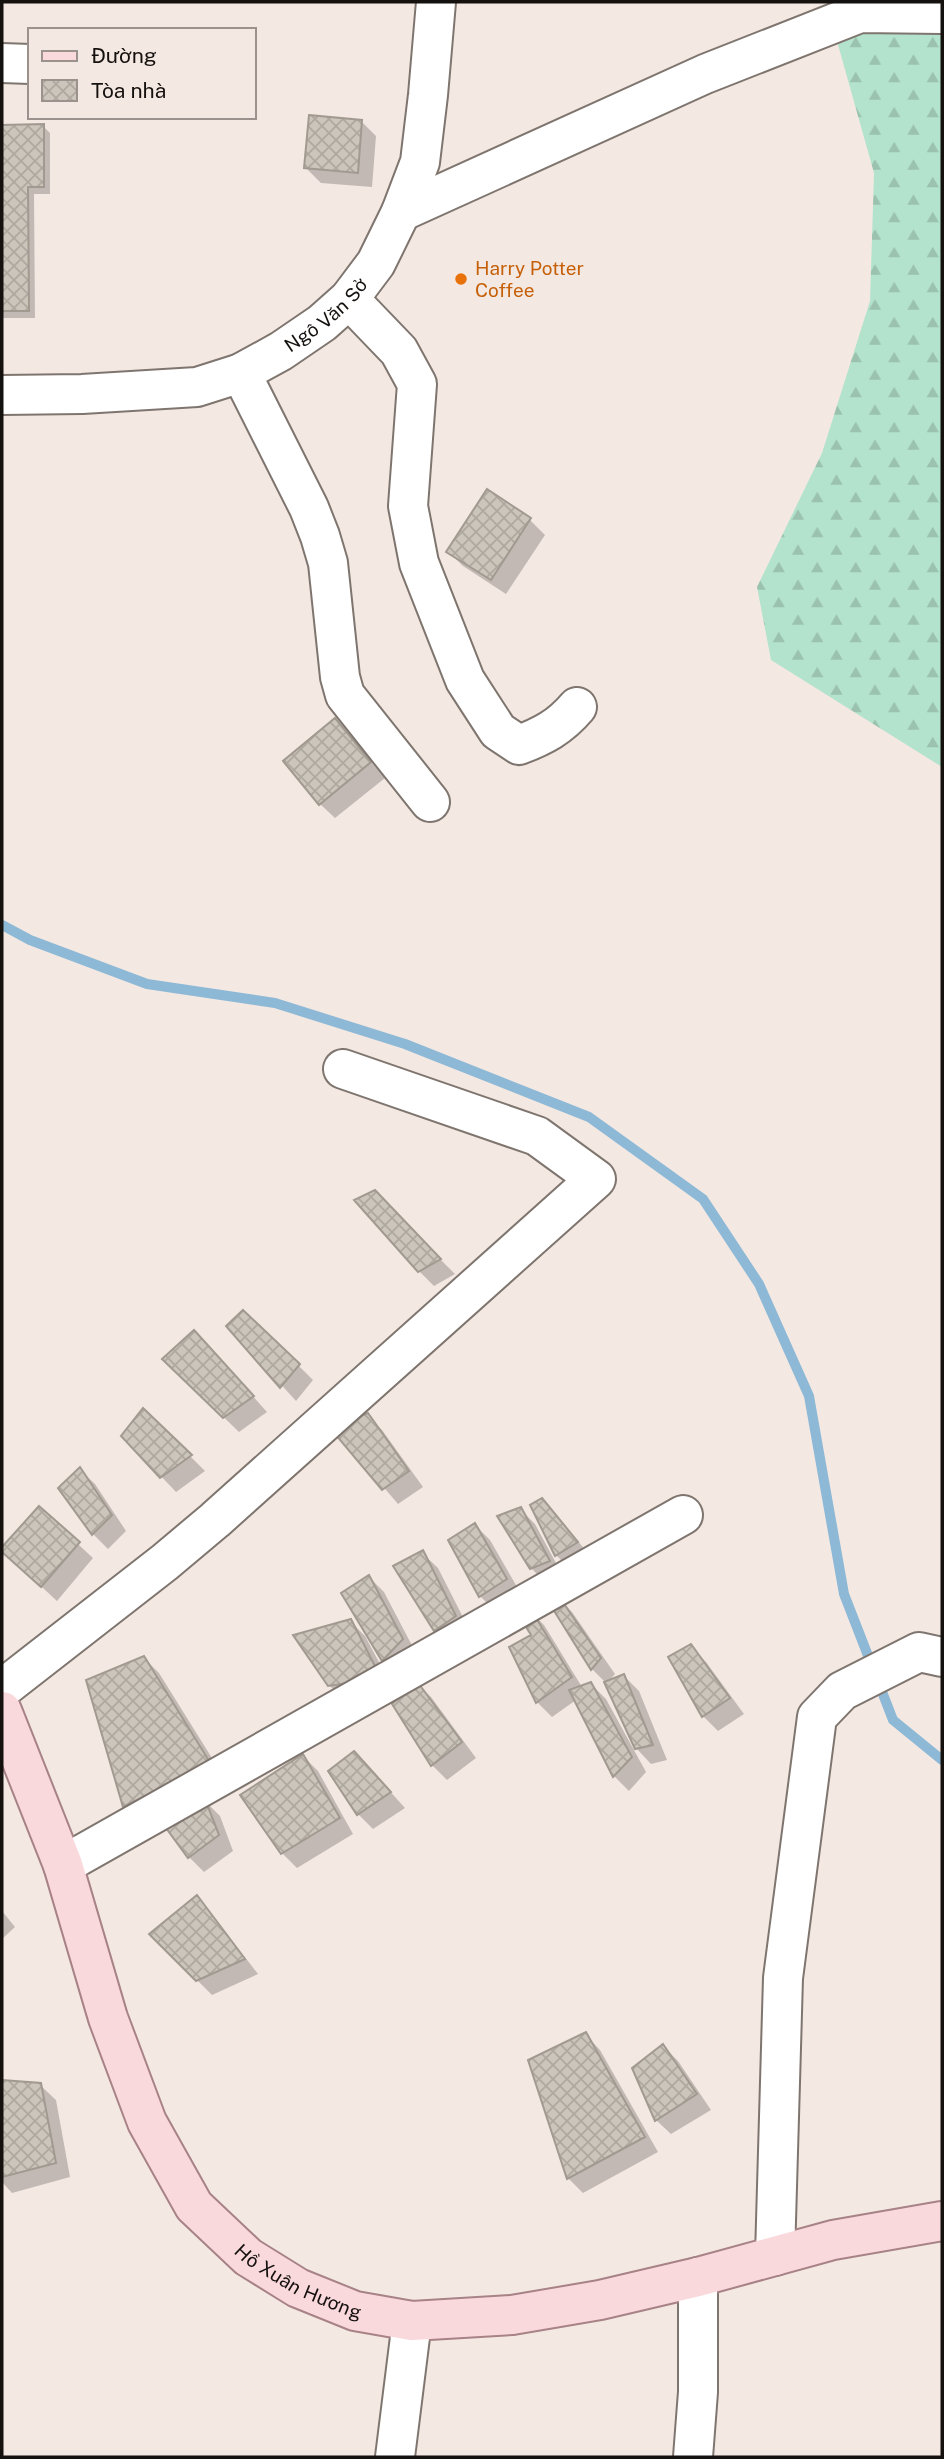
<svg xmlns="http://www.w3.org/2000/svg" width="944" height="2459" font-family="'Public Sans',sans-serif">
<defs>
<pattern id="forest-firs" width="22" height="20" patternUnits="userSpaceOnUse" patternTransform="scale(1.75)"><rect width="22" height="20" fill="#b4e3cd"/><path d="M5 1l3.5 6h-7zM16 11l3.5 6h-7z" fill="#9ac2af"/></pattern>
<pattern id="building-cross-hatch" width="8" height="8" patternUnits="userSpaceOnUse" patternTransform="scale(1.75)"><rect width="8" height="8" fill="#ccc5bb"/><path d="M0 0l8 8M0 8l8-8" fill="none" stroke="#aea8a0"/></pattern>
</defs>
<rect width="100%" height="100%" fill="#f4e8e2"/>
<path fill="url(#forest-firs)" d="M826,2h116v765l-171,-107 -14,-73 65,-134 48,-152 4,-128z"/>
<path fill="#0003" d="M361,121l15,15 -4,51 -51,-4 -15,-15z
M2,126h41l7,7v61h-16l1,124h-33z
M487,491l43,29 15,15 -39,59 -43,-28 -15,-15z
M335,720l50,58 -50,40 -15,-14z
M374,1193l81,81 -21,12 -15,-15z
M228,1326l70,39 15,15 -17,21z
M209,1347l58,65 -28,20 -60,-58z
M144,1410l61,61 -29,21 -53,-56z
M367,1415l15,15 41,57 -25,17 -65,-76z
M80,1470l15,14 31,47 -18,18 -15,-15 -33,-46z
M542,1501l15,15 35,42 -21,12 -15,-15z
M39,1508l54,50 -36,43 -55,-51z
M520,1509l15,15 28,52 -17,7 -15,-15z
M475,1525l15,15 31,54 -26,17 -15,-15z
M422,1553l16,15 32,63 -19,13 -15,-14z
M369,1577l15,15 33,63 -19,20 -15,-15 -40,-67z
M557,1597l15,15 43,62 -8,9 17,-7 15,15 28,69 -16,4 -15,-16 -30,-65 -14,-14 -41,-67z
M529,1610l15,15 38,62 9,-3 15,15 40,73 -17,19 -15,-15 -38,-76 -24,17 -15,-15 -25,-54 21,-13z
M350,1621l15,15 30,56 -51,8 -15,-15z
M691,1647l15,15 38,52 -26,17 -15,-15z
M144,1658l15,15 66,106 -86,42 -15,-15z
M416,1683l15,14 45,61 -29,22 -15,-15z
M303,1756l15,15 35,63 -56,34 -15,-15z
M369,1768l36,40 -32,21 -15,-15 -28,-43z
M205,1801l15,15 13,35 -29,21 -15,-15z
M196,1898l15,15 47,61 -46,21 -61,-61z
M2,1911l13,16 -13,12z
M585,2034l15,16 58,102 -75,41 -15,-15z
M663,2046l15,15 33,49 -40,24 -15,-14z
M2,2081l38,4 16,15 14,77 -58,16 -10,-11z"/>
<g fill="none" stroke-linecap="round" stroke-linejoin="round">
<path stroke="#8db9d7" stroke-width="10" d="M2,925l28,15 117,44 128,19 130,41 184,73 114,82 56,85 50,112 35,198 49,126 49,40"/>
</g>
<path fill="url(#building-cross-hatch)" stroke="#a19a91" stroke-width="2" d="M309,115l53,5 -4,53 -54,-5z
M44,124v63h-16l1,124h-27v-186z
M487,489l44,29 -40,62 -45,-28z
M335,718l36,44 -52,43 -36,-44z
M375,1190l66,69 -23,13 -64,-72z
M243,1310l57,54 -20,24 -54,-62z
M194,1330l60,66 -31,22 -61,-59z
M143,1408l49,47 -32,23 -39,-42z
M368,1413l41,58 -27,19 -52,-62z
M80,1467l32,48 -20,20 -34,-47z
M542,1498l36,44 -23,14 -25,-51z
M39,1506l41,36 -39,45 -39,-35v-5z
M521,1507l29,54 -20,8 -33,-53z
M475,1523l32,56 -28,18 -31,-57z
M423,1550l33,66 -22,15 -41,-65z
M369,1575l34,64 -21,22 -41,-68z
M558,1595l43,63 -10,12 -43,-69z
M530,1608l42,69 -36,26 -27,-56 22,-12 -13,-21z
M351,1619l30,59 -53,8 -35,-51z
M691,1644l39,54 -28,19 -34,-60z
M144,1656l67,108 -88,43 -37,-127z
M624,1674l29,71 -18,4 -31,-67z
M416,1680l46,62 -31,24 -39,-62z
M591,1682l41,75 -19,20 -44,-87z
M354,1751l37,41 -34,23 -29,-44z
M303,1754l37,64 -59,36 -41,-59z
M205,1799l14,36 -31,23 -30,-41z
M197,1895l48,64 -49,22 -47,-47z
M586,2032l59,105 -78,42 -39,-119z
M663,2044l34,50 -42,27 -23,-53z
M2,2080l39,3 15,80 -54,14z"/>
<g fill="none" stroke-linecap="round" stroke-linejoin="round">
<g stroke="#7f756f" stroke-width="42">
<g id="minor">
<path d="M2,63l28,1"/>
<path d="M401,212l304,-138 155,-61 82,1"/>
<path d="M349,299l50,52 18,33 -9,122 11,57 46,117 33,51 21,14c24,-9 41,-18 58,-38"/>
<path d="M241,373l68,135 11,28 8,27 12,114 5,18 85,107"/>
<path id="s1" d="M2,395l80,-1 115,-7 44,-14 40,-22 41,-28 27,-24 27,-36 25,-51 19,-50 8,-67 8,-93"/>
<path d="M2,1689l163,-127 50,-42 381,-341 -59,-43 -194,-67"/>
<path d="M63,1865l620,-350"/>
<path d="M775,2256l8,-278 34,-261 25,-26 77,-39 23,5"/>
<path d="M395,2457l17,-136"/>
<path d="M693,2457l5,-65v-115"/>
</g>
</g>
<g stroke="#a78286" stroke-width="42">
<g id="major">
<path id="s2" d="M2,1711l61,154 45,153 39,104 47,84 54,51 50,31 57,23 57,10 100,-6 88,-15 98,-23 135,-37 109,-19"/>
</g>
</g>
<use href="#minor" stroke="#fff" stroke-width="38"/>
<use href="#major" stroke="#fad9dd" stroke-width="38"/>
</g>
<circle fill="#e8710a" stroke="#f4e8e2" stroke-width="2.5" cx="461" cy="279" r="7"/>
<g text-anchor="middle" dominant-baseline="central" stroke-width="5" stroke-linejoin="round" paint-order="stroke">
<g font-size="19" fill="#c56008" stroke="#f4e8e2" text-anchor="start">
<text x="475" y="268">Harry Potter<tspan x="475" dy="22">Coffee</tspan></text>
</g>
<g font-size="19" fill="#15110f" stroke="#f4e8e2">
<text stroke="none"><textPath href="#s1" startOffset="345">Ngô Văn Sở</textPath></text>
<text stroke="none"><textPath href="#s2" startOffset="663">Hồ Xuân Hương</textPath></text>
</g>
</g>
<rect width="944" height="2459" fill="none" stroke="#15110f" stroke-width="7"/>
<rect x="28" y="28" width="228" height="91" fill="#f4e8e2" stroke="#9b928e" stroke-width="2"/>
<rect x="42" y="51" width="35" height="10" fill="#fad9dd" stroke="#9b928e" stroke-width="2"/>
<text x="91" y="63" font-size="21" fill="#15110f">Đường</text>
<rect x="42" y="80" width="35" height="21" fill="url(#building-cross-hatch)" stroke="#9b928e" stroke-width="2"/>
<text x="91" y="98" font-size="21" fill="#15110f">Tòa nhà</text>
</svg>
